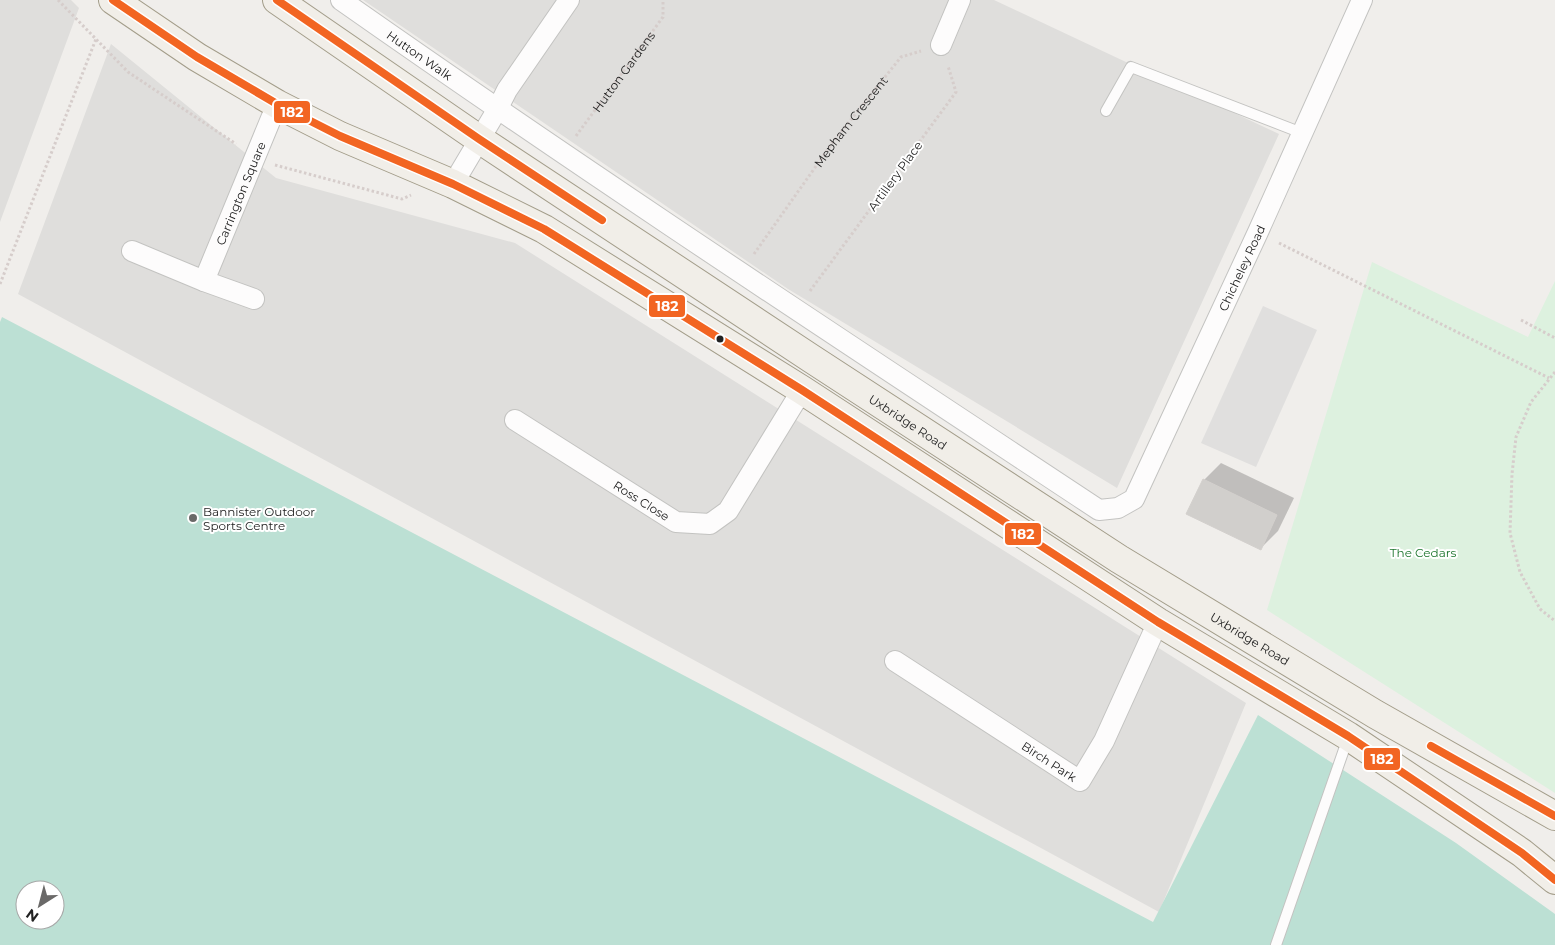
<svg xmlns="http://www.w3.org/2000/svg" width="1555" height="945" font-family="Montserrat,sans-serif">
<rect width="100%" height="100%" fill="#f0eeeb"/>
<path fill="#dfdedc" d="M0,0h71l8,8 -79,214z
M363,0h631l285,134 -162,354 -329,-199z
M111,44l165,134 239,65 731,460 -87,209 -1141,-618z"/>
<path fill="#ddf1df" d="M1372,262l156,75 27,-56v512l-288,-183z"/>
<path fill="#bce0d4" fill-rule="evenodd" d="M2,317l1151,605 105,-207 198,128 99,71v31h-1555v-623zM25,890h30v30h-30z"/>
<path fill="#e0dfde" d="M1263,306l54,24 -61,137 -55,-24z"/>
<path fill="#0003" d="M1221,463l73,35 -16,33 -17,17 -57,-68z"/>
<path fill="#d1cfcc" stroke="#d3d0cd" d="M1203,479l74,36 -16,35 -75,-36z"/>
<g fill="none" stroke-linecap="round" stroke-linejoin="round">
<g stroke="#c3c3c1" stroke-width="12">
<path id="service" d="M1106,111l25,-44 171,66
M1276,945l72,-207"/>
</g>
<g stroke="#c3c3c1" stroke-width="22">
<g id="minor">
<path id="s3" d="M341,0c249,175 504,342 758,510l19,-2 16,-9 124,-267 104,-232"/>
<path d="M941,45l19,-45"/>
<path d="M453,184l44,-74 10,-20 62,-90"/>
<path d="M132,251l72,30 50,18"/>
<path id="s4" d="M204,281l73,-177"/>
<path id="s5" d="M515,420l161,102 34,2 18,-13 74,-121"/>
<path id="s6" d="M895,661l185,120 24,-40 54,-119"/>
</g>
</g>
<g stroke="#a39d8a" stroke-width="30">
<g id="primary">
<path d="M113,0l84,57 80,47 63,32 113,48 91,45 258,161 356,232 190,114 174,117 33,27"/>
<path id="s7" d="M277,0l202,139 333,220 307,200 256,155 180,102"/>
</g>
</g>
<g stroke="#d6cdcb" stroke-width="3" stroke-dasharray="2.5 2.5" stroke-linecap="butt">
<path d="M58,0l70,72 108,72"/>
<path id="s1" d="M576,136l87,-119v-17"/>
<path d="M275,165l127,34 9,-4"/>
<path d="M1279,243l270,135"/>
<path id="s2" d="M754,254l79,-112 68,-85 20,-6"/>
<path d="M0,284l96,-245"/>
<path d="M810,291l146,-199 -8,-26"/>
<path d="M1521,320l34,18"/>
<path d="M1555,372l-24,30 -15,35 -4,37 -2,59 10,39 20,37 15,12"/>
</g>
<use href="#service" stroke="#fdfcfc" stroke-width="10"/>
<use href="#minor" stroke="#fdfcfc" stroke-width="20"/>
<use href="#primary" stroke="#f1eee8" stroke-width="28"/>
<g stroke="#fff" stroke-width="11">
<path id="bus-1" d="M113,0l84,57 80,47 63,32 113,48 91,45 258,161 356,232 190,114 174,117 33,27
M277,0l202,139 123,81
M1431,746l124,70"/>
</g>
<use href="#bus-1" stroke="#f26522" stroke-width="8"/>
</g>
<circle fill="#222" stroke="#fff" stroke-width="2" cx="720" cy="339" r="4.5"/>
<circle fill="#6a6968" stroke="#fff" stroke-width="2" cx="193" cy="518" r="5"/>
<g text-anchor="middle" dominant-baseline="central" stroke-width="4" stroke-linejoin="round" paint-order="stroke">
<g font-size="12" fill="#222" stroke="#fff">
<text stroke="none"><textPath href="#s3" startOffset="96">Hutton Walk</textPath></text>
<text stroke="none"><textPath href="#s1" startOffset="80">Hutton Gardens</textPath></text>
<text stroke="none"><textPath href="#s2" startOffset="164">Mepham Crescent</textPath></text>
<text transform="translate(895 176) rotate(-54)">Artillery Place</text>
<text stroke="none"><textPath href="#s4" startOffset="95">Carrington Square</textPath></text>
<text stroke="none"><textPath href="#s3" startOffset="1206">Chicheley Road</textPath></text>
<text stroke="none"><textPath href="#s7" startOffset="759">Uxbridge Road</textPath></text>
<text stroke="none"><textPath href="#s5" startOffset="150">Ross Close</textPath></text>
<text stroke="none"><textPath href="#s7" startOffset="1164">Uxbridge Road</textPath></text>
<text stroke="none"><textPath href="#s6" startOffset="184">Birch Park</textPath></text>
</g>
<g font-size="12" fill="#222" stroke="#fff" text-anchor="start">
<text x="203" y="511">Bannister Outdoor<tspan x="203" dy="14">Sports Centre</tspan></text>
</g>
<g font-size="12" fill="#1b742c" stroke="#fff">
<text x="1423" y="552">The Cedars</text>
</g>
</g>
<g stroke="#fff" stroke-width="2">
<rect x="273" y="100" width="38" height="24" rx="5" fill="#f26522"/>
<rect x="648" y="294" width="38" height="24" rx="5" fill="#f26522"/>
<rect x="1004" y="522" width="38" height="24" rx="5" fill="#f26522"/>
<rect x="1363" y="747" width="38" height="24" rx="5" fill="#f26522"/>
</g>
<g font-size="14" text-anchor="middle" font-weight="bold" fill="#fff">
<text x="292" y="117">182</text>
<text x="667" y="311">182</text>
<text x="1023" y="539">182</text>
<text x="1382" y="764">182</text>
</g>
<g transform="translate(40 905) rotate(216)"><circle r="24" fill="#ffffff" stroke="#a7a7a7"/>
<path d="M0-4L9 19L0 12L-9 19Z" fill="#6a6968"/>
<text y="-8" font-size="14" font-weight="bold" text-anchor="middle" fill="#222222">N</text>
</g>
</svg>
